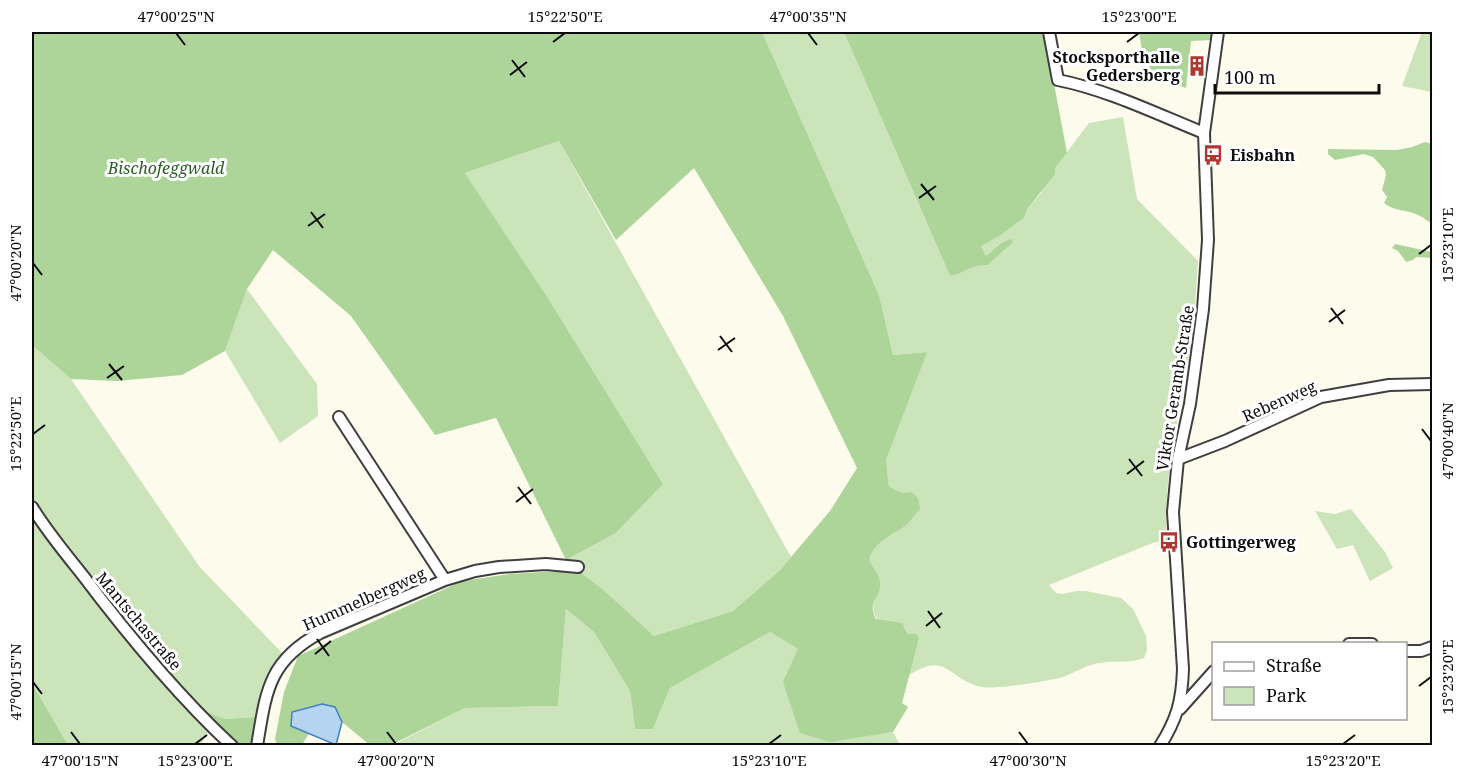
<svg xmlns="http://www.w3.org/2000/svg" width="1464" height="777" font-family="'Noto Serif',serif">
<rect width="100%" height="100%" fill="#fdfcec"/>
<path fill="#cbe4b9" d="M762,32h82l106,244 27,-11 16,-4 6,-7 6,-4 -7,-5 -9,9 -5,1 -4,-9 21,-11 23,-17 4,-10 13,-15 14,-25 34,-45 34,-6 14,82 61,62c-2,27 -3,55 -7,83 -10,65 -29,131 -24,198h-12l-106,43 7,8 6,1 15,-3h9l35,7 12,11 13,27 1,14 -3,8c-14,6 -31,2 -45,5 -14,2 -26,11 -39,15 -15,3 -64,12 -78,9 -35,-7 -34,-38 -74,-11l11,-38 -11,-4 -3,-7 -28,-8c-7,-12 -3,-18 2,-30 -2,-6 -10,-24 -10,-29 -2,-13 18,-22 27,-28l7,-39 -14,-5 -3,-28 40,-108 -33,3 -14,-60z
M1422,32h10v60l-30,-6z
M559,141l232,416 -11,13 -47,41 -79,25 -88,-76 50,-27 47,-49 -115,-186 -83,-125z
M247,289l70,95 1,32 -38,27 -55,-92z
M32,345l39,34 128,187 83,87 -7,13 -19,51 -31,2 -21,-8 -55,-60 -49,-60 -45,-60 -23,-35z
M1351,509l34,43 8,16 -23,13 -17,-36 -16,4 -22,-38 20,3z
M32,513c53,77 112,150 176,218l-7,14h-133l-36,-62z
M566,609l28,23 36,59 5,38h18l17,-41 100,-56 28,17 33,92 62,-9 7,13 -509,1 74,-38 93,-2z"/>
<path fill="#add499" d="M32,32h730l117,263 14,60 34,-3 -41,108 3,27 14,6 8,-1 7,6 2,11c-5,5 -8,10 -13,15 -14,12 -34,17 -38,36 3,7 11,16 11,22 2,16 -14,18 -4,37l26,4 6,11h8l3,4 -17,65 6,4 -15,25 -63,10 -30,-9 -17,-51 15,-33 -28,-17 -100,56 -17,41h-18l-5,-38 -36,-59 -28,-23 -8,97 -93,2 -74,37 -20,1 -29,-24 -7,-15 -44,19 18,7 -7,12h-25l-2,-6 9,-47 14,-36 164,-75 48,-7 67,-4 25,19 52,47 79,-25 47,-41 50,-59 27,-43 -74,-152 -89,-148 -78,72 -57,-99 -94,32 83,125 115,186 -47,49 -50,27 -70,-142 -61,17 -84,-119 -78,-66 -26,39 -22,62 -43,24 -65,6 -46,-2 -39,-34z
M844,32h198l11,46 14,75 -12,15v6l-27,34 -4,10 -23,17 -20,11 4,9c7,-1 8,-7 14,-10 3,-3 8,-4 12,-6l2,3 -25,23c-17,-1 -23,8 -38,11z
M1139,32h73v8l-21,1 -5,47 -40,-14z
M1425,142l7,2v79c-6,-2 -7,-5 -12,-7 -12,-7 -26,-4 -36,-13l3,-6 -5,-7 4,-15 -1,-5 -12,-13 -9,-3 -29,6 -7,-6v-5l69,1 15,-3z
M1395,244l37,8v6l-16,-1 -3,3 -7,2 -8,-11 -6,-3z
M32,683l36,62h-36z
M204,711l21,8 31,-2 -1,28h-17z"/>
<path fill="#b5d4f0" stroke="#4281c1" stroke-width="1.5" d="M322,704l13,3 7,15 -6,23 -45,-19 1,-14z"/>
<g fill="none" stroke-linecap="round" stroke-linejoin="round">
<g stroke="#3f3f3f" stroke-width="14">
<path id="minor" d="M1049,32l9,48c50,10 99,34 146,53
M339,417l106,163
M1178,459l47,-18 96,-44 68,-12 43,-1
M32,507c14,23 32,45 49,66 46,61 95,121 151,173
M1349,644h23
M1406,651h15l11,-4
M1180,709l34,-38
M257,746c9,-54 11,-85 63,-113l125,-53 30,-9 24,-4 47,-3 32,3
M1160,746c17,-27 22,-45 23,-77l-10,-157 5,-53 12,-55 13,-95 5,-69 -4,-107 14,-101"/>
</g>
<use href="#minor" stroke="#fff" stroke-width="10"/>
</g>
<path fill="none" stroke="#0c0c0c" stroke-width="2" d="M176,33l9,12M808,33l9,12M553,42l12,-9M1127,42l12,-9M512,60l13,17M510,75l17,-13M921,184l13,16M919,198l17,-12M311,212l12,16M308,226l17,-12M1419,254l12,-9M33,263l9,12M1331,308l12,16M1329,322l16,-12M720,336l12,16M718,350l17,-12M109,364l13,16M107,378l17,-12M1422,429l9,12M33,434l12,-9M1129,459l13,17M1127,474l17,-13M518,487l13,17M516,502l17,-13M928,611l12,17M926,626l16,-13M317,639l12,17M315,654l16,-13M33,682l9,12M1419,686l12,-9M71,732l9,12M387,732l9,12M1019,732l9,12M195,744l12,-9M769,744l12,-9M1343,744l12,-9"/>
<defs>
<g id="building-bare" transform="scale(1.62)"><path d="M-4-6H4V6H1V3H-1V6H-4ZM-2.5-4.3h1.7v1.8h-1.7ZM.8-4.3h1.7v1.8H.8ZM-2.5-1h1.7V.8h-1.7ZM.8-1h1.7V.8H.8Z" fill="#af3730" stroke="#fff" stroke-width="2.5" paint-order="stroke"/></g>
<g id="bus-bare" transform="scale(1.62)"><path d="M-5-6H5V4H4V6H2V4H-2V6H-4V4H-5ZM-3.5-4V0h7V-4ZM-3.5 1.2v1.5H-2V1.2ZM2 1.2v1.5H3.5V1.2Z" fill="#af3730" stroke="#fff" stroke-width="2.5" paint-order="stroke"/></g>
</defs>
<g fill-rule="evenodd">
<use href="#building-bare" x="1197" y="66"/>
<use href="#bus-bare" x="1213" y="155"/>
<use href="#bus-bare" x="1169" y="542"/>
</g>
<g text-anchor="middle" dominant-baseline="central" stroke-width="6" stroke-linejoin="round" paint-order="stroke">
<g font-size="16" font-weight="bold" fill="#0c0c0c" stroke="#fff" text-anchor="start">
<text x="1180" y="57" text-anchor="end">Stocksporthalle<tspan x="1180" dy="18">Gedersberg</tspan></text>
<text x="1230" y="155">Eisbahn</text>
<text x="1186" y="542">Gottingerweg</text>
</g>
<g font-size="16" font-style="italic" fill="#285d22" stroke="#fff">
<text x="166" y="168">Bischofeggwald</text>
</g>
<g font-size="16" fill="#0c0c0c" stroke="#fff">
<text transform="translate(1175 388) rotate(-81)">Viktor Geramb-Straße</text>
<text transform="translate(1279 401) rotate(-24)">Rebenweg</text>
<text transform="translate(364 599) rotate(-24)">Hummelbergweg</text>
<text transform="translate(139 621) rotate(50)">Mantschastraße</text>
</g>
</g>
<rect width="1464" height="777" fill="none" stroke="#ffffff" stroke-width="66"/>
<rect x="1212" y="642" width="195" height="78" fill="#ffffff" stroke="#9e9e9e" stroke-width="1.5"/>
<rect x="1224" y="662" width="30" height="9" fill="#ffffff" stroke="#9e9e9e" stroke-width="1.5"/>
<text x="1266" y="672" font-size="18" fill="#0c0c0c">Straße</text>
<rect x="1224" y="687" width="30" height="18" fill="#cbe4b9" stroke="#9e9e9e" stroke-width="1.5"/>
<text x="1266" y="702" font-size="18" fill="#0c0c0c">Park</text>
<path d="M1215 84v9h164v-9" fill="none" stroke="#0c0c0c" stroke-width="3"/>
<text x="1224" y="84" font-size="18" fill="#0c0c0c" stroke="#ffffff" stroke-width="4.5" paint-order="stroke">100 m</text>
<rect x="33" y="33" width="1398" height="711" fill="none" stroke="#0c0c0c" stroke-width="2"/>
<g font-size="15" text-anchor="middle" fill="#0c0c0c">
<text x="176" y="22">47°00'25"N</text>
<text x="565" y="22">15°22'50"E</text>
<text x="808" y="22">47°00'35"N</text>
<text x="1139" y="22">15°23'00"E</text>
<text transform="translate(1448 245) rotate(-90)" y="5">15°23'10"E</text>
<text transform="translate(16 263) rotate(-90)" y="5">47°00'20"N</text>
<text transform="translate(16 434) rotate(-90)" y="5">15°22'50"E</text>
<text transform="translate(1448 441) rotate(-90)" y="5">47°00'40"N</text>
<text transform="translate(1448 677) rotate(-90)" y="5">15°23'20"E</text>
<text transform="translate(16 682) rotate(-90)" y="5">47°00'15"N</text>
<text x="80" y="766">47°00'15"N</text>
<text x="195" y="766">15°23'00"E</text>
<text x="396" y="766">47°00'20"N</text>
<text x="769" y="766">15°23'10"E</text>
<text x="1028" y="766">47°00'30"N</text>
<text x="1343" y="766">15°23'20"E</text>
</g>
</svg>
